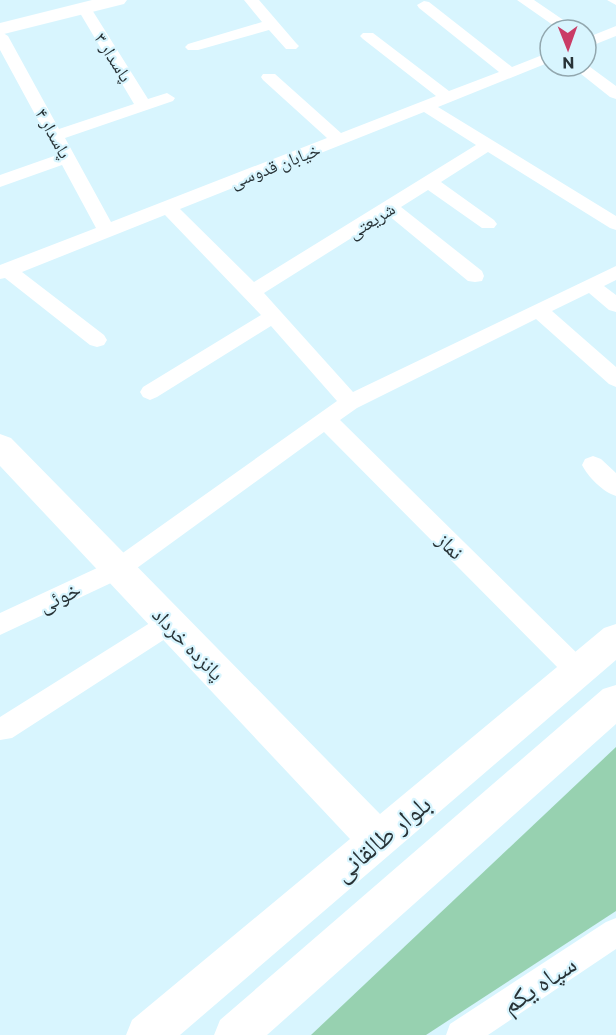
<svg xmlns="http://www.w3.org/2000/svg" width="616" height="1035" font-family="Commissioner,'Noto Naskh Arabic',sans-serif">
<rect width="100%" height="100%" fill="#d8f5fe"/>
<path fill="#97d1b0" d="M616,747v164l-190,124h-115z"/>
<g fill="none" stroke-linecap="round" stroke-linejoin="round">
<path fill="#fff" fill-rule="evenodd" d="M244,0h15l37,43 3,3 -3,3h-10l-17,-19 -71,20h-10l-3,-3 3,-3 74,-22z
M517,0h17l44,30h-18z
M607,0h9v5z
M424,1l5,1 83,65 38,-15v10l-112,45 178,109v14l-6,-2 -122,-76 -47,30 53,38 3,4 -3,4h-12l-54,-38 -27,17 81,64 2,5 -2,5 -7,1 -7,-1 -80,-66 -124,78 89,99 263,-126v14l-12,6 12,9v17l-7,-2 -20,-17 -37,18 64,56v20l-7,-3 -73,-65 -179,89 -17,12 247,243 3,8 -3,8 -9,3 -9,-3 -245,-247 -198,144 -126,59v-22l110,-51 227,-161 -66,-75 -114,71 -7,3 -7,-3 -3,-5 3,-5 118,-72 -96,-100 -143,57 82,63 3,5 -3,5 -7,2 -7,-2 -85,-67 -5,1v-14l96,-37 -34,-63 -62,22v-12l57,-20 -57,-105v-19l8,5 51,93 75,-25 -57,-96 2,-3h10l59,94 19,-6 8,5 -2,3 -108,37 46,84 216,-84 -64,-58 -2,-3 2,-3h12l66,59 95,-37 -73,-57 -3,-3 3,-3h10l76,58 50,-19 -80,-64 -2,-3zM424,112l52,33 -222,137 -74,-73z
M616,26v10l-30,12v-10z
M586,64l30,22v13l-6,-2 -39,-31h15z
M593,456l8,3 15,14v23c-13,-4 -28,-19 -34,-31l3,-6z
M170,612l9,4 3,7 -3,7 -167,108 -12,2v-23l161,-101z
M616,918v31l-128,86h-42l4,-11 156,-102z"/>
<path fill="#fff" fill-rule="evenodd" d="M92,0h35l-3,4 -124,31v-12z
M0,434l11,4 369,376 224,-186 12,-4v36l-436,375h-54l6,-15 218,-181 -350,-373z
M616,685v39l-349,311h-53l6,-15 383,-331z"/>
</g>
<g text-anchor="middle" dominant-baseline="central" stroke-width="4.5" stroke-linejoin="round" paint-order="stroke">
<g font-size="18" fill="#283337" stroke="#d8f5fe">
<text transform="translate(114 57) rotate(58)">پاسدار ۳</text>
<text transform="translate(54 133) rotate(61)">پاسدار ۴</text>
<text transform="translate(275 165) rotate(-21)">خیابان قدوسی</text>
<text transform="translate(371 220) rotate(-32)">شریعتی</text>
</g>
<g font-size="21" fill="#283337" stroke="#d8f5fe">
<text transform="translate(451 545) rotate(45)">نماز</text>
<text transform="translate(59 596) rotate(-25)">خوئی</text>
<text transform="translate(189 643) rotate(46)">پانزده خرداد</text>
</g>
<g font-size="26" fill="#283337" stroke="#d8f5fe">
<text transform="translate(381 837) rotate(-40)">بلوار طالقانی</text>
<text transform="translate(538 983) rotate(-34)">سپاه یکم</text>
</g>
</g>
<g transform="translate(568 48) rotate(179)"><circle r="28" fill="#d8f5fe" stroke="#92a7ae" stroke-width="1.5"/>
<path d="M0-4.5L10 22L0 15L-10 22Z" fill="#ca3c66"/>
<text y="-9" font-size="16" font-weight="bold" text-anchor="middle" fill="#283337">N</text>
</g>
</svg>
